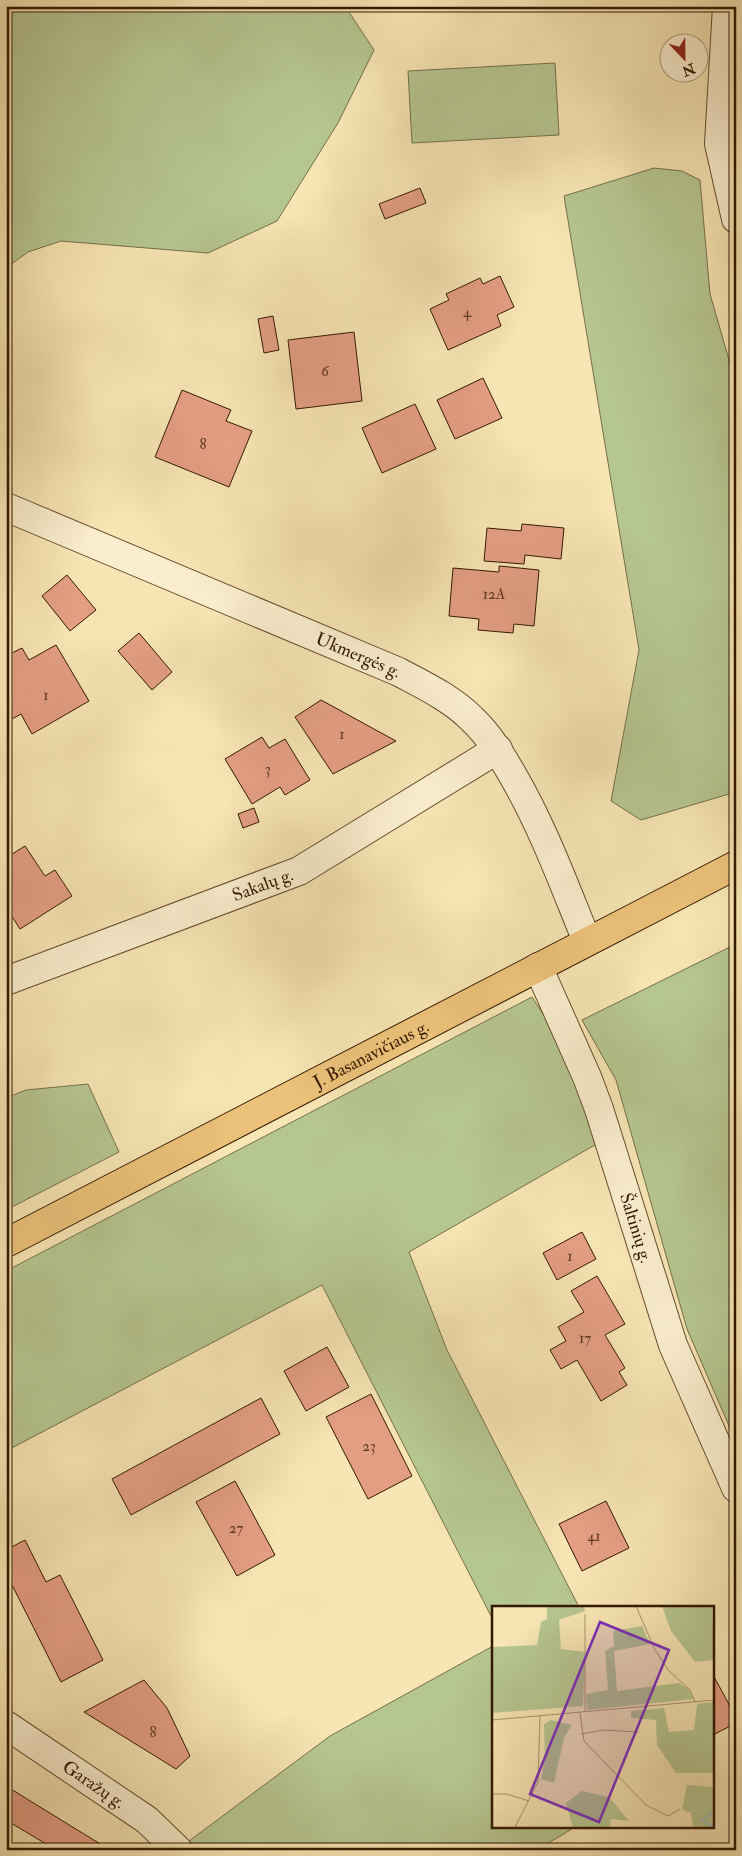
<svg xmlns="http://www.w3.org/2000/svg" width="742" height="1856" font-family="'IM FELL Double Pica',serif">
<rect width="100%" height="100%" fill="#f7e5b3"/>
<filter id="stains"><feTurbulence type="fractalNoise" baseFrequency=".004" numOctaves="4"/><feColorMatrix values="0 0 0 0 .2 0 0 0 0 .09 0 0 0 0 .02 0 0 0 .5 -.17"/></filter>
<radialGradient id="worn" r=".72"><stop offset=".6" stop-color="#630" stop-opacity="0"/><stop offset="1" stop-color="#630" stop-opacity=".3"/></radialGradient>
<path fill="#b6c691" stroke="#747048" d="M6,6h339l29,44 -36,73 -61,98 -69,32 -147,-12 -33,11 -22,16z
M555,63l4,72 -147,8 -4,-72z
M654,168l28,3 18,9 10,114 26,90v408l-95,28 -30,-19 28,-151 -75,-454z
M736,944v498l-49,-113 -71,-249 -34,-60z
M532,997l25,38 43,107 -191,110 38,98 132,257h-86v13l-171,-335 -316,166v-180z
M88,1084l31,68 -113,58v-112l20,-8z
M493,1646v181h82l-38,23h-336l-12,-9 141,-105z"/>
<path fill="#e49e84" stroke="#331900" d="M420,188l6,15 -41,16 -6,-15z
M500,276l14,31 -17,8 4,11 -53,24 -18,-41 19,-9 -3,-6 34,-16 3,6z
M273,316l6,34 -15,3 -6,-34z
M354,332l8,69 -66,8 -8,-69z
M483,378l19,40 -47,21 -18,-39z
M182,390l49,20 -5,11 26,10 -23,56 -74,-30z
M415,404l21,45 -54,24 -20,-45z
M522,524l42,4 -3,31 -36,-4 -1,9 -40,-3 3,-33 34,3z
M499,566l40,4 -5,56 -20,-2 -1,9 -35,-3 1,-11 -30,-3 4,-48 46,4z
M67,575l29,35 -26,21 -28,-35z
M139,633l33,39 -20,18 -34,-39z
M56,645l33,56 -57,33 -11,-20 -9,5 -6,-9v-21l2,-1 -2,-3v-29l16,-8 7,12z
M321,700l75,41 -63,33 -38,-57z
M262,737l7,11 16,-9 25,41 -25,15 -5,-8 -28,17 -27,-45z
M254,808l5,14 -16,6 -5,-14z
M25,846l20,30 10,-6 17,26 -52,33 -14,-22v-49z
M582,1232l14,27 -39,21 -14,-27z
M597,1276l28,48 -20,11 20,33 -6,4 8,13 -26,16 -24,-41 -16,9 -11,-19 16,-9 -8,-14 26,-15 -13,-21z
M327,1347l22,40 -43,24 -22,-40z
M371,1394l41,82 -44,23 -42,-82z
M261,1398l19,36 -149,81 -19,-36z
M235,1481l40,74 -38,21 -41,-74z
M606,1501l23,47 -47,23 -23,-47z
M25,1540l21,42 14,-7 43,85 -42,22 -55,-109v-23z
M713,1675l23,42v6l-23,12z
M144,1680l23,28 23,48 -14,13 -92,-57z
M6,1786l104,64h-54l-50,-30z"/>
<g fill="none" stroke-linecap="round" stroke-linejoin="round">
<g stroke="#644c2d" stroke-width="30">
<g id="street">
<path d="M727,6l-8,138 17,75"/>
<path id="s1" d="M6,507l393,165c26,14 52,26 73,47 17,16 29,36 40,55 31,53 52,111 75,167"/>
<path id="s2" d="M538,967l49,110 12,32 74,236 63,143"/>
<path id="s3" d="M6,981l293,-110 199,-122"/>
<path id="s4" d="M6,1725l141,95 31,30"/>
</g>
</g>
<g stroke="#331900" stroke-width="30">
<g id="highway">
<path id="s5" d="M6,1243l730,-378"/>
</g>
</g>
<use href="#street" stroke="#faeece" stroke-width="28"/>
<use href="#highway" stroke="#ecc27a" stroke-width="28"/>
</g>
<g text-anchor="middle" dominant-baseline="central" stroke-width="5" stroke-linejoin="round" paint-order="stroke">
<g font-size="15" fill="#5f3a21">
<text x="467" y="312">4</text>
<text x="325" y="371">6</text>
<text x="203" y="444">8</text>
<text x="494" y="594">12A</text>
<text x="46" y="695">1</text>
<text x="342" y="734">1</text>
<text x="268" y="769">3</text>
<text x="570" y="1256">1</text>
<text x="585" y="1338">17</text>
<text x="369" y="1446">23</text>
<text x="236" y="1528">27</text>
<text x="594" y="1536">41</text>
<text x="153" y="1732">8</text>
</g>
<g font-size="18" fill="#331900" stroke="#faeece">
<text stroke="none"><textPath href="#s1" startOffset="382">Ukmergės g.</textPath></text>
<text stroke="none"><textPath href="#s3" startOffset="274">Sakalų g.</textPath></text>
<text stroke="none"><textPath href="#s5" startOffset="411">J. Basanavičiaus g.</textPath></text>
<text stroke="none"><textPath href="#s2" startOffset="279">Šaltinių g.</textPath></text>
<text stroke="none"><textPath href="#s4" startOffset="106">Garažų g.</textPath></text>
</g>
</g>
<g transform="translate(492 1606)">
<rect width="222" height="222" fill="#f7e5b3"/>
<path d="M55,0h37l1,5 -26,9 2,29 24,3 -2,54 -91,7v-66l45,-2 4,-23 6,-3zM170,0h50l2,54 -19,2 -24,-31zM150,20l8,18 -36,7 3,40 62,-8 10,7 4,9 -106,11 -1,-16 22,-4 -3,-39 9,-5 -1,-15zM222,96v126h-21l-2,-15 -9,-4 5,-24 26,2v-14h-37l-19,-28 -1,-25 -25,-2v-7l33,-3 5,24 25,-2 3,-26zM59,114l21,5 -8,13 -10,45 -13,-4 4,-21 -1,-34zM90,185l27,6 20,24 -18,-2 -1,9h-37l-7,-25z" fill="#b6c691"/>
<path fill="none" stroke="#a0bdb6" stroke-width="2.5" d="M223,205l-13,10 13,6"/>
<path fill="none" stroke="#a9936b" stroke-width="1" d="M144,0l18,42 14,22 22,20 5,12M93,8v98M88,107l4,28 62,64 22,11 12,-7M0,114l223,-20M89,128l23,-4 34,2M0,188h15l22,7M22,223l24,-47 2,-66"/>
<path fill="#7b2cbf" fill-opacity="0.15" stroke="#7b2cbf" stroke-width="2.5" d="M108,16l69,28 -70,172 -69,-28z"/>
<rect width="222" height="222" fill="none" stroke="#331900" stroke-width="2.5"/>
</g>
<rect width="742" height="1856" fill="none" stroke="#f7e5b3" stroke-width="25"/>
<rect x="8" y="8" width="727" height="1841" fill="none" stroke="#331900" stroke-width="2.5"/>
<rect x="12" y="12" width="717" height="1831" fill="none" stroke="#331900"/>
<g transform="translate(684 58) rotate(158)"><circle r="24" fill="#faeece" stroke="#aa997c"/>
<path d="M0-4L9 19L0 12L-9 19Z" fill="#8f2418"/>
<text y="-8" font-size="14" font-weight="bold" text-anchor="middle" fill="#331900">N</text>
</g>
<rect width="100%" height="100%" filter="url(#stains)"/>
<rect width="100%" height="100%" fill="url(#worn)"/>
</svg>
